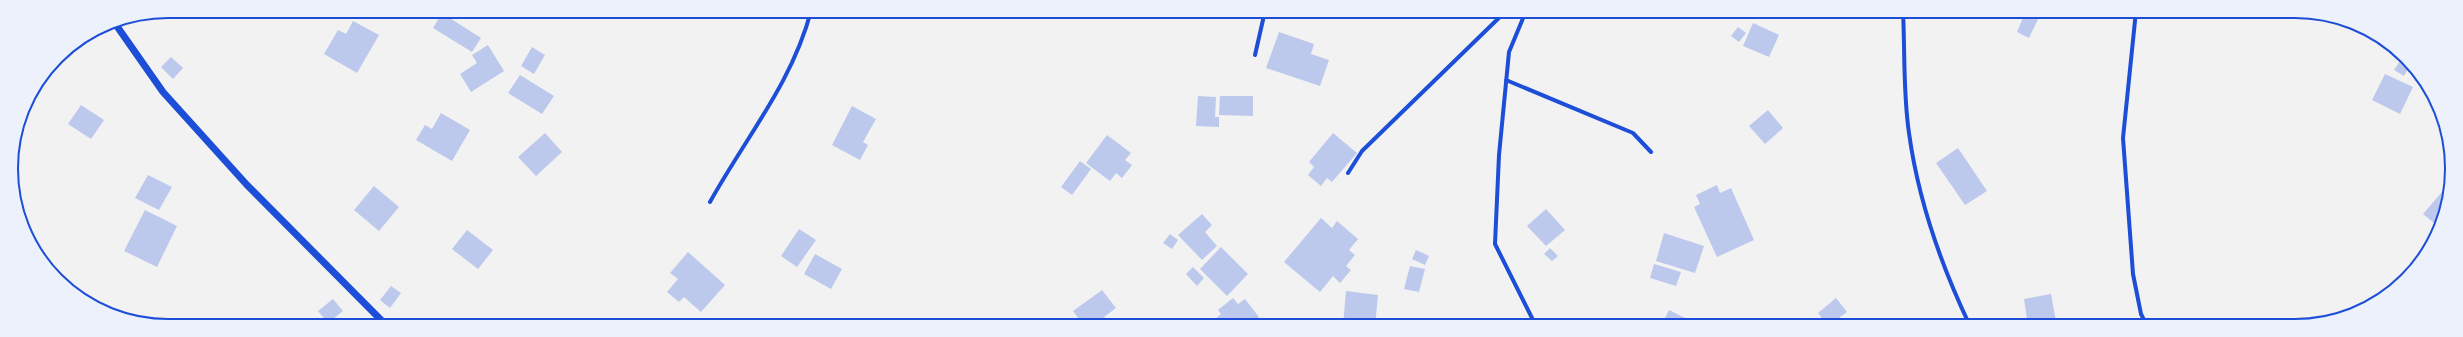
<svg xmlns="http://www.w3.org/2000/svg" width="2463" height="337" font-family="'Work Sans',sans-serif">
<rect width="100%" height="100%" fill="#f2f2f2"/>
<path fill="#bdc9ec" d="M2026,11h16l-13,27 -12,-6z
M442,13l39,25 -9,14 -39,-24z
M353,21l26,14 -22,38 -33,-19 14,-24 8,4z
M1753,23l26,12 -10,22 -26,-11z
M1738,27l8,6 -7,9 -8,-6z
M1279,32l35,12 -3,10 18,6 -9,26 -54,-18z
M488,45l16,26 -33,21 -11,-18 17,-11 -5,-8z
M532,47l13,8 -11,19 -13,-8z
M171,57l12,11 -10,11 -12,-12z
M2402,58l9,5 -7,13 -10,-6z
M2385,74l28,13 -13,27 -28,-14z
M520,75l34,21 -12,18 -34,-21z
M1198,96l18,1 -1,20h4v10l-23,-1z
M1220,96h33v20l-34,-1z
M81,105l23,15 -13,19 -23,-15z
M852,106l24,13 -13,23 5,3 -8,15 -28,-15z
M1768,110l15,18 -18,16 -16,-18z
M441,113l29,17 -18,31 -36,-21 9,-15 7,4z
M545,133l17,19 -26,24 -18,-19z
M1333,133l24,20 -25,29 -5,-4 -6,8 -13,-11 6,-8 -5,-5z
M1107,135l24,18 -6,7 7,5 -10,13 -6,-5 -6,8 -24,-18z
M1958,148l29,43 -22,14 -29,-42z
M1080,161l11,8 -19,26 -11,-8z
M148,175l24,12 -13,23 -24,-12z
M1717,185l3,8 11,-5 23,52 -37,17 -23,-50 6,-3 -4,-9z
M374,186l25,21 -20,24 -25,-21z
M2442,192l5,4 -8,31 -16,-13z
M1546,209l19,21 -19,16 -19,-20z
M145,210l32,16 -20,41 -33,-16z
M1202,214l10,11 -7,7 12,14 -15,14 -24,-25z
M1321,218l11,10 5,-7 21,18 -9,11 6,5 -9,11 5,4 -11,13 -7,-7 -13,16 -36,-30z
M799,229l17,11 -19,27 -16,-11z
M467,230l26,20 -15,19 -26,-20z
M1664,233l40,13 -9,27 -39,-12z
M1170,234l8,6 -6,9 -9,-6z
M1221,247l27,27 -21,22 -27,-27z
M1550,248l8,8 -6,5 -8,-7z
M1416,250l13,6 -4,9 -13,-6z
M688,252l37,33 -24,27 -17,-15 -5,5 -12,-10 11,-13 -8,-6z
M815,254l27,15 -11,20 -27,-15z
M1654,264l27,8 -5,14 -26,-8z
M1410,266l15,3 -6,23 -15,-3z
M1193,267l11,11 -7,8 -11,-12z
M391,286l10,7 -11,15 -10,-8z
M1102,290l14,18 -12,9 6,7 -26,2 -11,-15z
M1346,291l32,4 -3,31h-32z
M2051,294l6,32h-29l-4,-27z
M1233,298l5,6 7,-5 14,18 -9,7 1,2h-41l-1,-2 12,-10 -3,-4z
M1836,298l11,14 -19,14 -10,-13z
M333,299l10,12 -15,12 -10,-12z
M1669,310l22,11 -3,5h-27z"/>
<g fill="none" stroke-linecap="round" stroke-linejoin="round">
<path stroke="#1d4ed8" stroke-width="4" d="M1526,11l-17,41 -10,103 -4,89 41,82
M1709,11l7,3
M1903,11c2,40 0,82 6,122 9,66 32,132 61,193
M2136,11l-13,127 10,136 8,40 6,12
M1255,55l10,-44
M1506,80l127,53 18,19
M1348,173l14,-22 144,-140
M710,202c36,-65 82,-119 101,-191"/>
<path stroke="#1d4ed8" stroke-width="7" d="M114,22l49,70 84,93 140,141"/>
</g>
<path d="M0 0H2463V337H0ZM168 18H2295A150 150 0 0 1 2445 168V169A150 150 0 0 1 2295 319H168A150 150 0 0 1 18 169V168A150 150 0 0 1 168 18Z" fill="#edf1fc" fill-rule="evenodd"/>
<path fill="none" stroke="#1d4ed8" stroke-width="2" d="M168 18H2295A150 150 0 0 1 2445 168V169A150 150 0 0 1 2295 319H168A150 150 0 0 1 18 169V168A150 150 0 0 1 168 18Z"/>
</svg>
